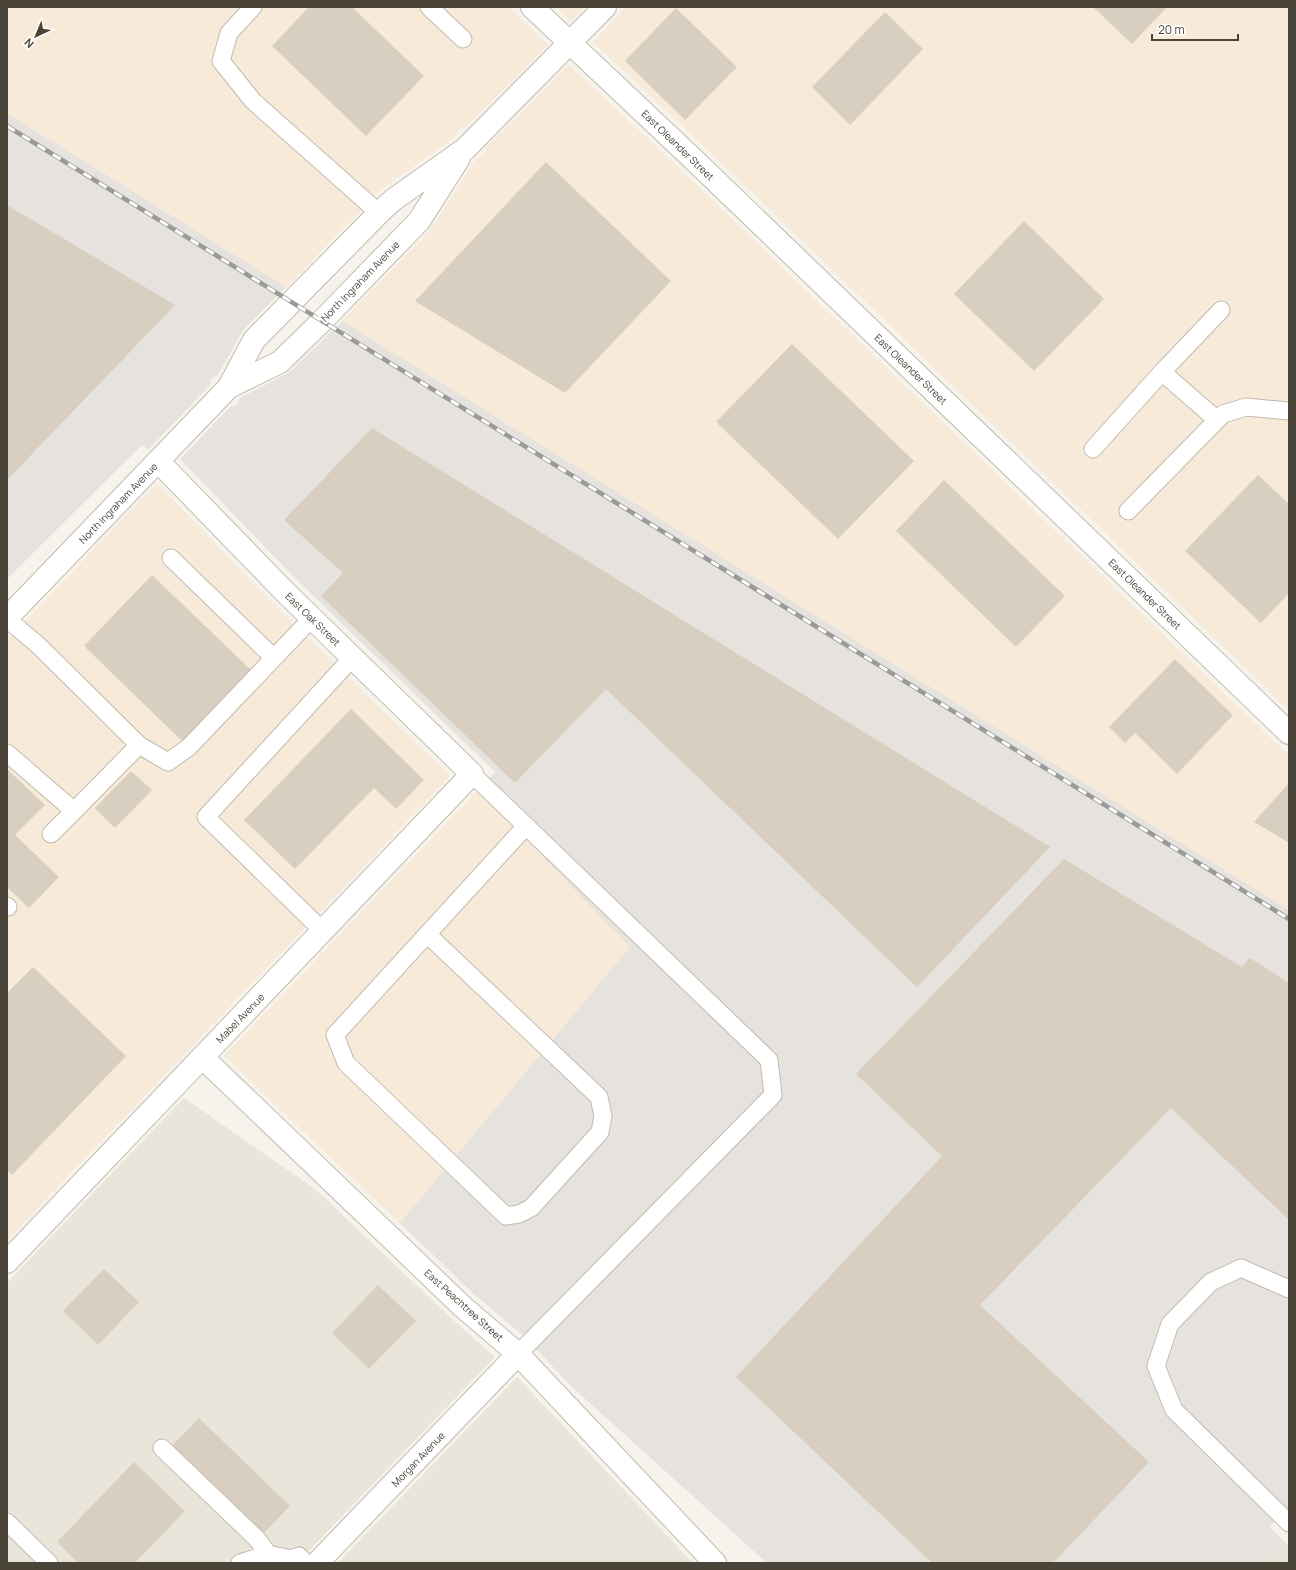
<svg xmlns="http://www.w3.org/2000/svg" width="1296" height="1570" font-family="Manrope,sans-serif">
<rect width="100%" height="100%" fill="#f6f3ec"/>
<path fill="#eae5da" d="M184,1098l131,91 137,130 43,38 -198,206h-290v-280z
M517,1377l176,186h-355z
M1283,1540l6,6v17h-28z"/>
<path fill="#f7ead8" d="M7,7h501l40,38 -84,84 -3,-2 -7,11 -72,51 -96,98 -279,-174z
M557,7h28l-14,14z
M626,7h663v703l-585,-564 -111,-104z
M569,65l112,105 608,586v154l-947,-589 87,-89 47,-73 10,-7 -1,-3z
M157,483l115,120 178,173 -443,464v-600z
M478,790l152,157 -230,276 -176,-167z"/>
<path fill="#e6e2dd" d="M7,113l279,174 -43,43 -25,45 -9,5 2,4 -63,66 -6,-5 -135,134z
M342,321l947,589v597l-20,20 14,13 -22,23h-494l-195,-176 -32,-34 -21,-21 -44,-37 -75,-72 230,-276 -152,-157 17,-18 -199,-193 -116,-120 51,-53 4,1 5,-9 50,-26z"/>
<path fill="#d8cfc1" d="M309,7h43l72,69 -58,60 -94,-90z
M1093,7h74l-35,37z
M676,8l61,59 -52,53 -60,-59z
M885,12l38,37 -73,76 -38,-38z
M546,162l125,119 -106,112 -150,-92z
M7,205l168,100 -168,175z
M1024,221l80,78 -70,72 -80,-77z
M792,344l122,117 -76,78 -122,-117z
M372,428l678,419 -133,140 -311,-298 -91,94 -194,-187 22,-23 -59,-53z
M1258,475l31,29v89l-28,30 -76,-72z
M944,480l121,116 -49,51 -120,-116z
M152,575l99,95 -69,71 -98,-95z
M1175,659l58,56 -56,59 -42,-41 -10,10 -16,-16z
M351,709l73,71 -28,29 -22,-21 -79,81 -51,-49z
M7,769l38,36 -30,30 44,42 -30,31 -22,-21z
M131,771l21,19 -37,38 -20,-20z
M1289,783v60l-35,-21z
M1064,859l178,108 8,-9 39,25v237l-118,-112 -191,197 169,157 -96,101h-121l-196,-186 206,-221 -86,-82z
M33,967l93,89 -114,119 -5,-5v-177z
M104,1269l35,33 -41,43 -35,-34z
M378,1285l38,36 -47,48 -37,-36z
M199,1418l91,88 -29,30 -91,-88z
M134,1462l51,49 -50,52h-57l-21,-21z"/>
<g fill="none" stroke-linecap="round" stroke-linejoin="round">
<g stroke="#c2bbae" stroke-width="19">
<path id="service" d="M253,7l-24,26 -8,28 32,40 126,112
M429,7l34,32
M1162,372l59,-62
M1093,449l69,-77 55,48
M1128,511l95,-97 23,-7 43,4
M171,558l103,100
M7,619l31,26 101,100 -65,66 -67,-58
M139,745l29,17 21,-15 123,-129
M472,774l297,286 4,35 -255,259
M51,834l23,-23
M7,906l1,1
M323,931l-117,-114 146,-159
M427,934l172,163 4,19 -3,16 -69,76 -12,6 -13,2 -160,-153 -11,-28 191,-209
M1289,1289l-48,-21 -30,14 -41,42 -14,42 18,44 115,113
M162,1448l95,91 11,15
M7,1522l42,41
M240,1563l28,-9 23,5 8,-3 6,7"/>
</g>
<g stroke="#c2bbae" stroke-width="24">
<path id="minor" d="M532,7l160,151 597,575
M202,1057l261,250 55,47 197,209
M7,1262l465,-488 -188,-183 -126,-130
M317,1563l201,-209"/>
</g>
<g stroke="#c2bbae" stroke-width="24">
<path id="tertiary" d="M229,387l51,-25 42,-41 97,-100 40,-63
M7,618l222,-231 25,-47 125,-127 14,-13 72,-51 140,-142"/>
</g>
<use href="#service" stroke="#fff" stroke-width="17"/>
<use href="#minor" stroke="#fff" stroke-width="22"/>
<use href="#tertiary" stroke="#fff" stroke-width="22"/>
<g stroke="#9a9a9a" stroke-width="4.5">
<path id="rail" d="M7,126l1282,793"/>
</g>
<use href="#rail" stroke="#fff" stroke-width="3" stroke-dasharray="9" stroke-linecap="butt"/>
</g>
<g text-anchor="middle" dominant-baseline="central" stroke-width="4" stroke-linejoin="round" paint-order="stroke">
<g font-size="10" fill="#4b4439" stroke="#fff">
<text transform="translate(678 145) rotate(44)">East Oleander Street</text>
<text transform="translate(360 281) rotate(-46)">North Ingraham Avenue</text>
<text transform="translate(911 369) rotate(44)">East Oleander Street</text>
<text transform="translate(118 503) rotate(-46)">North Ingraham Avenue</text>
<text transform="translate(1145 594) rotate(44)">East Oleander Street</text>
<text transform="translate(313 619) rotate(44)">East Oak Street</text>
<text transform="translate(240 1018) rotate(-46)">Mabel Avenue</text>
<text transform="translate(464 1305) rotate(42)">East Peachtree Street</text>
<text transform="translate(418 1459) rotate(-46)">Morgan Avenue</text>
</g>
</g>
<rect width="1296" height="1570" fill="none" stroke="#4b4439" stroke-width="16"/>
<g transform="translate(36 36) rotate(224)" stroke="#ffffff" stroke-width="3" paint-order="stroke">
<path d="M0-3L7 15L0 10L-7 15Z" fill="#4b4439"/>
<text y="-6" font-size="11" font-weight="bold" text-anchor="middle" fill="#4b4439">N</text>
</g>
<path d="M1152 34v6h86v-6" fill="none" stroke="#4b4439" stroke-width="2"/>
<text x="1158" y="34" font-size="12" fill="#4b4439" stroke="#ffffff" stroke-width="3" paint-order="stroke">20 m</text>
</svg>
